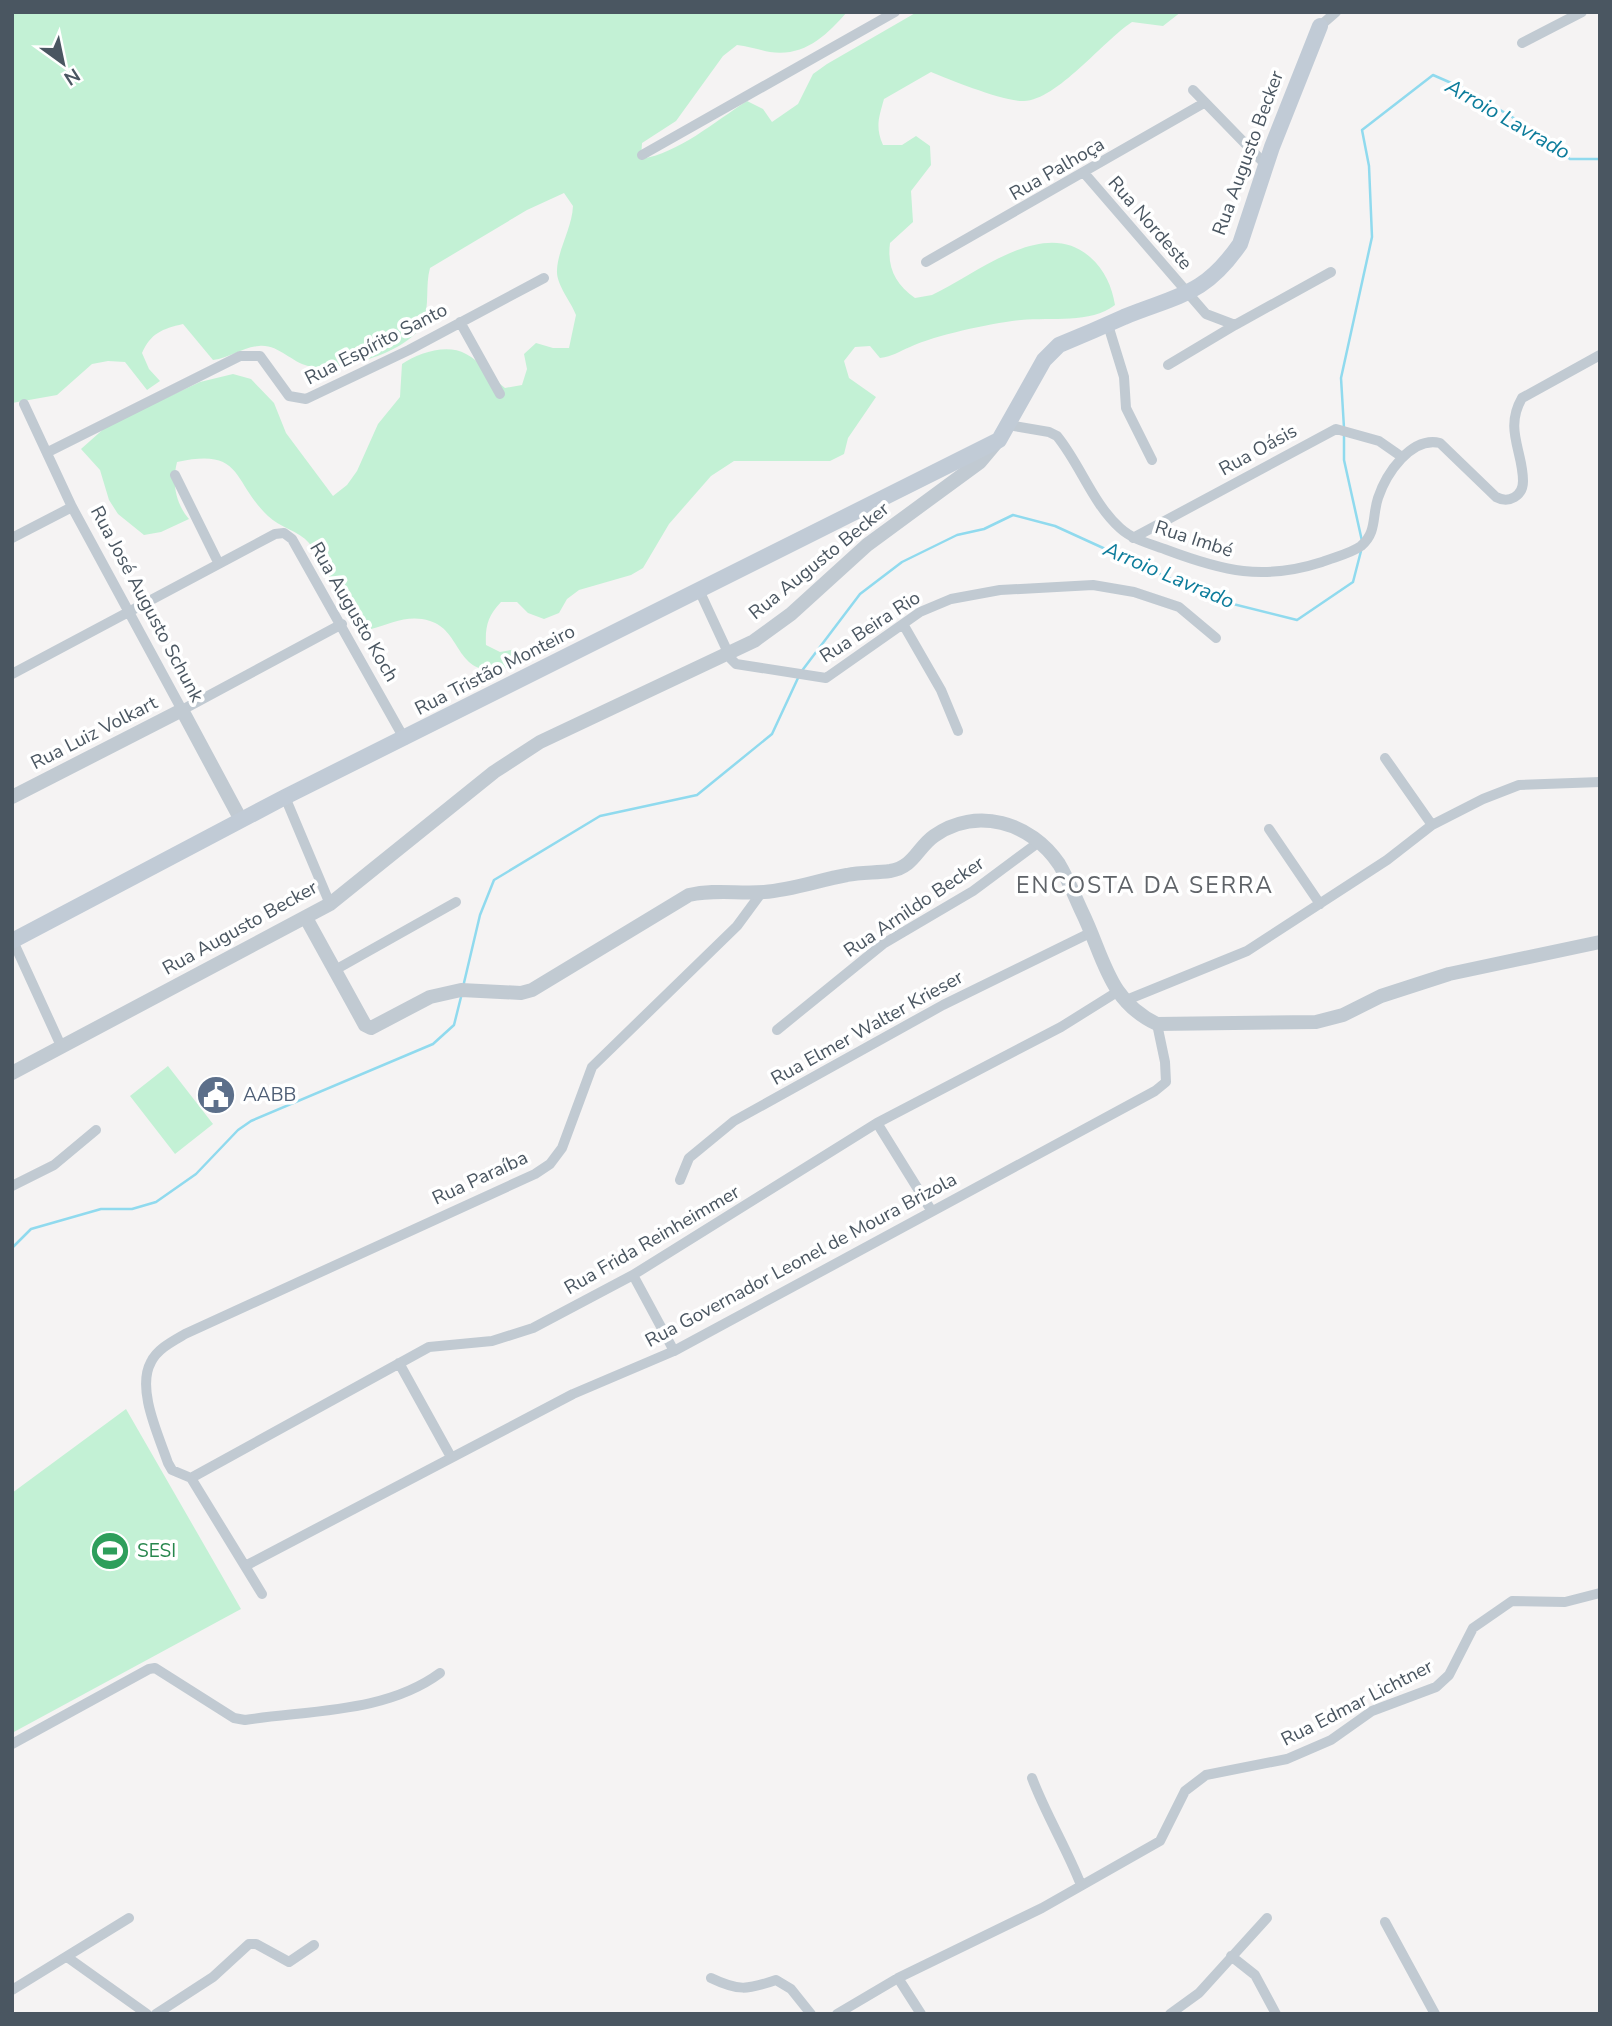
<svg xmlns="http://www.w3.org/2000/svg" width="1612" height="2026" font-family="'Nunito Sans',sans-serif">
<rect width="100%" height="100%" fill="#f5f3f3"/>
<path fill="#c3f1d5" d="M12,12h835c-21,24 -43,45 -77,40 -11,-2 -22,-6 -33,-7l-14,11 -47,65 -34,22 -1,16c38,-6 73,-37 106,-58l16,8 9,13 26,-18 15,-30 14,-10 90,-52h264l-18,14 -31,-4c-29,19 -75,78 -108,79 -20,1 -73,-21 -93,-29l-47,27c-5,18 -9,28 -1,46h19l14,-9 14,10 1,19 -20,26 2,31 -23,21c-3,24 5,41 25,55l17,-3c45,-21 112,-79 158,-38 15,13 22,30 25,48 -25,19 -63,12 -94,15 -29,3 -85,15 -111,27 -12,5 -17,9 -30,11l-10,-12 -15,1 -11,14 5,17 27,19 -28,41 -4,16 -14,7h-96l-23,15 -42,48 -26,44 -12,7 -52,15 -12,9 -8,14 -15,6 -16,-6 -11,-11h-16c-13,14 -16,24 -15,43l14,7 16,-3 9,13c-73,29 -58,-30 -95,-41 -22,-7 -39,3 -59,8 -35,-20 -39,-57 -62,-86 -10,-12 -30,-16 -41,-27 -36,-34 -24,-69 -91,-54 -5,20 -2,41 12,57l-28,13 -17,3 -26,-21 -9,-14 -9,-30 -19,-21 27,-24 92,-43 33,-8 18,5 23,24 12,30 47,63 14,-11 10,-14 21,-47 22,-27 2,-33c16,-11 45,-21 64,-10 14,7 26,24 39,34l17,-3 5,-16 -3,-15 12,-11 17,5h16l7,-33c-5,-14 -20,-30 -19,-45 1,-21 15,-42 16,-64l-9,-13 -37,17 -97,58c-5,18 0,37 -7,54 -11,30 -86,51 -115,44 -17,-4 -30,-22 -49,-20 -16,1 -29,12 -46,14l-30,-36c-21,5 -32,9 -41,29l7,16 11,12 -13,9 -22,-28 -17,-1 -16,3 -35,31 -45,8z
M168,1066l45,58 -38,30 -45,-58z
M126,1409l115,200 -229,124v-240z"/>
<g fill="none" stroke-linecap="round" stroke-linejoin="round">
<path stroke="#90daee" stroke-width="2.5" d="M1344,428l-3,-50 31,-141 -3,-71 -7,-36 71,-55 32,14 57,34 48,36h30
M1344,434v26l18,81
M801,672l59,-78 42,-32 55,-27 27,-6 29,-14 42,11 162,74 80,20 56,-38 8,-31
M463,987l17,-72 14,-35 106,-64 97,-21 75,-61 26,-56
M12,1248l19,-19 70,-20h31l24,-7 40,-28 42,-44 13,-9 182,-77 21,-19 7,-28"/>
<path stroke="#c1cad2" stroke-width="10" d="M1320,26l16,-14
M1522,43l60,-31
M1193,90l73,75
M642,155l253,-143
M1085,174l121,140 29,11 96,-53
M926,262l278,-159
M460,322l40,72
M1108,325l16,52 2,31 26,52
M1168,365l67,-40
M24,404l48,103 110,203 160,-86
M1008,425l41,7 8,4c23,28 36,68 63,92 13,12 31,16 47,22 56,21 96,31 155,12 12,-5 28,-8 39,-16 16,-13 11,-30 17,-48 8,-24 33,-62 62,-55l56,54c13,7 27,-1 27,-16 0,-30 -19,-52 -1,-83l78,-43
M48,452l192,-96h20l29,40 17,3 103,-49 135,-72
M175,475l43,87
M12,538l60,-31
M1133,538l203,-109 43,12 23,16
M699,590l32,69 5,5 90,14 94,-66 31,-13 49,-9 93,-5 41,7 45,15 37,31
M903,624l38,66 17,41
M12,674l263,-140 9,-1 8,6 113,201
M1385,758l47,67
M285,797l45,107
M1269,829l51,75
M13,941l49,107
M335,970l121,-68
M1124,1001l123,-50 140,-91 45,-35 51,-26 36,-14 81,-3
M777,1030l106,-86 90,-53 66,-49
M877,1123l54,87
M680,1180l9,-22 45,-37 209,-116 149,-73
M12,1186l42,-21 42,-35
M633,1275l41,76
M399,1363l52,94
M191,1478l238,-131 63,-6 41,-13 100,-53 244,-152 184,-96 56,-35
M247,1565l326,-171 101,-43 481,-260 11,-9 -1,-20 -8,-38
M262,1594l-71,-116 -19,-8 -4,-7c-9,-27 -32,-74 -17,-101 6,-13 22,-21 34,-28l350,-160 15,-10 12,-16 30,-81 145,-141 25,-34
M12,1744l137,-75 6,-1 79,50 11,2c65,-10 141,-7 195,-47
M1032,1778c14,37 35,71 49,107
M1385,1922l50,92
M1231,1956l24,19 21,39
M67,1957l80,57
M711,1978c27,13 36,12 65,2l15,9 20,25
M898,1978l23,36
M12,1990l117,-72
M156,2014l57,-37 36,-33h7l33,18 25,-17
M837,2014l61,-36 144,-70 118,-67 25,-50 21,-16 81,-16 44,-19 41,-29 64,-24 13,-12 24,-47 39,-27 53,1 35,-9
M1170,2014l29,-21 68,-75"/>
<path stroke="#c1cad2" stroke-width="14" d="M12,797l170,-87 59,110
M306,918l59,107 6,3 59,-31 31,-7 60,3 11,-3 157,-95c26,-6 49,-1 75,-3 28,-2 55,-12 83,-17 14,-3 29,-2 43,-4 24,-4 27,-23 44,-35 42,-30 97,-14 125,28 9,15 16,33 23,48 22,45 26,89 75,112l159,-2 27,-7 38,-19 68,-22 151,-32
M12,1073l318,-169 164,-132 46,-30 214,-101 37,-27 76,-69 113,-83 16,-19"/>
<path stroke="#c1cbd6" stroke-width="16" d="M12,941l273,-144 714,-357 45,-80 15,-15c22,-9 43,-18 65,-28 54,-22 80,-21 116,-73l32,-97 48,-121"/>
</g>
<defs>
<g id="civic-disc" transform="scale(2.0125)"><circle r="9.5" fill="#5c6f8a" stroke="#fff"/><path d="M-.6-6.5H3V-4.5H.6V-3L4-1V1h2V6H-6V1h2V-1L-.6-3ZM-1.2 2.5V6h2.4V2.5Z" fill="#fff"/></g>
<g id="stadium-disc" transform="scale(2.0125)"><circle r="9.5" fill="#2e9e5b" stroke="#fff"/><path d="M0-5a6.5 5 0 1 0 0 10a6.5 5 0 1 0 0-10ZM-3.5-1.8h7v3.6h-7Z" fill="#fff"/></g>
</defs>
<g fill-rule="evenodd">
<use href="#civic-disc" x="216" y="1095"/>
<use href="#stadium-disc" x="110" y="1551"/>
</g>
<g text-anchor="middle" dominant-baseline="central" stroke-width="7" stroke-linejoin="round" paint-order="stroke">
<g font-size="19" fill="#4a5661" stroke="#fff">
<text transform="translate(1248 153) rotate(-70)">Rua Augusto Becker</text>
<text transform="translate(1057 169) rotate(-30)">Rua Palhoça</text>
<text transform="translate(1150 223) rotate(49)">Rua Nordeste</text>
<text transform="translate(376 344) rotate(-27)">Rua Espírito Santo</text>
<text transform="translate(1258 450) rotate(-29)">Rua Oásis</text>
<text transform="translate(1194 539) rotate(18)">Rua Imbé</text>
<text transform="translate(819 561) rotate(-39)">Rua Augusto Becker</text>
<text transform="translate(147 604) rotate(62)">Rua José Augusto Schunk</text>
<text transform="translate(354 612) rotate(60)">Rua Augusto Koch</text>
<text transform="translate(870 627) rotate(-33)">Rua Beira Rio</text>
<text transform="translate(495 670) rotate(-27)">Rua Tristão Monteiro</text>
<text transform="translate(94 733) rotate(-27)">Rua Luiz Volkart</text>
<text transform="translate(914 907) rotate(-34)">Rua Arnildo Becker</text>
<text transform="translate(240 928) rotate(-29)">Rua Augusto Becker</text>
<text transform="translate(867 1028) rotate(-29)">Rua Elmer Walter Krieser</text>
<text transform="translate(480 1178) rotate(-25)">Rua Paraíba</text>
<text transform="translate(652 1240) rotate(-30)">Rua Frida Reinheimmer</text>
<text transform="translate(801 1260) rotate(-28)">Rua Governador Leonel de Moura Brizola</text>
<text transform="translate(1357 1703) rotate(-27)">Rua Edmar Lichtner</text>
</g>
<g font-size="19" fill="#4e5e75" stroke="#fff" text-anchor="start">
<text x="243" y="1095">AABB</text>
</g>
<g font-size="19" fill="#27864d" stroke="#fff" text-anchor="start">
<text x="137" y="1551">SESI</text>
</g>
<g font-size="21" font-style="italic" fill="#0c7c9b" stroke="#fff">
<text transform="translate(1508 119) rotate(30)">Arroio Lavrado</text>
<text transform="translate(1169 575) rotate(23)">Arroio Lavrado</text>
</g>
<g font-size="23" letter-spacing="2" fill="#5f6368" stroke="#fff">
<text x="1145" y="885">ENCOSTA DA SERRA</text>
</g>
</g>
<rect width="1612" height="2026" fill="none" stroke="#4a5661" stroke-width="28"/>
<g transform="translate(63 63) rotate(147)" stroke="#ffffff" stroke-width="5" paint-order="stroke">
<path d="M0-5L12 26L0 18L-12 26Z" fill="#4a5661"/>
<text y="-10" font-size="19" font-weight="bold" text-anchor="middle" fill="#4a5661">N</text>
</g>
</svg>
